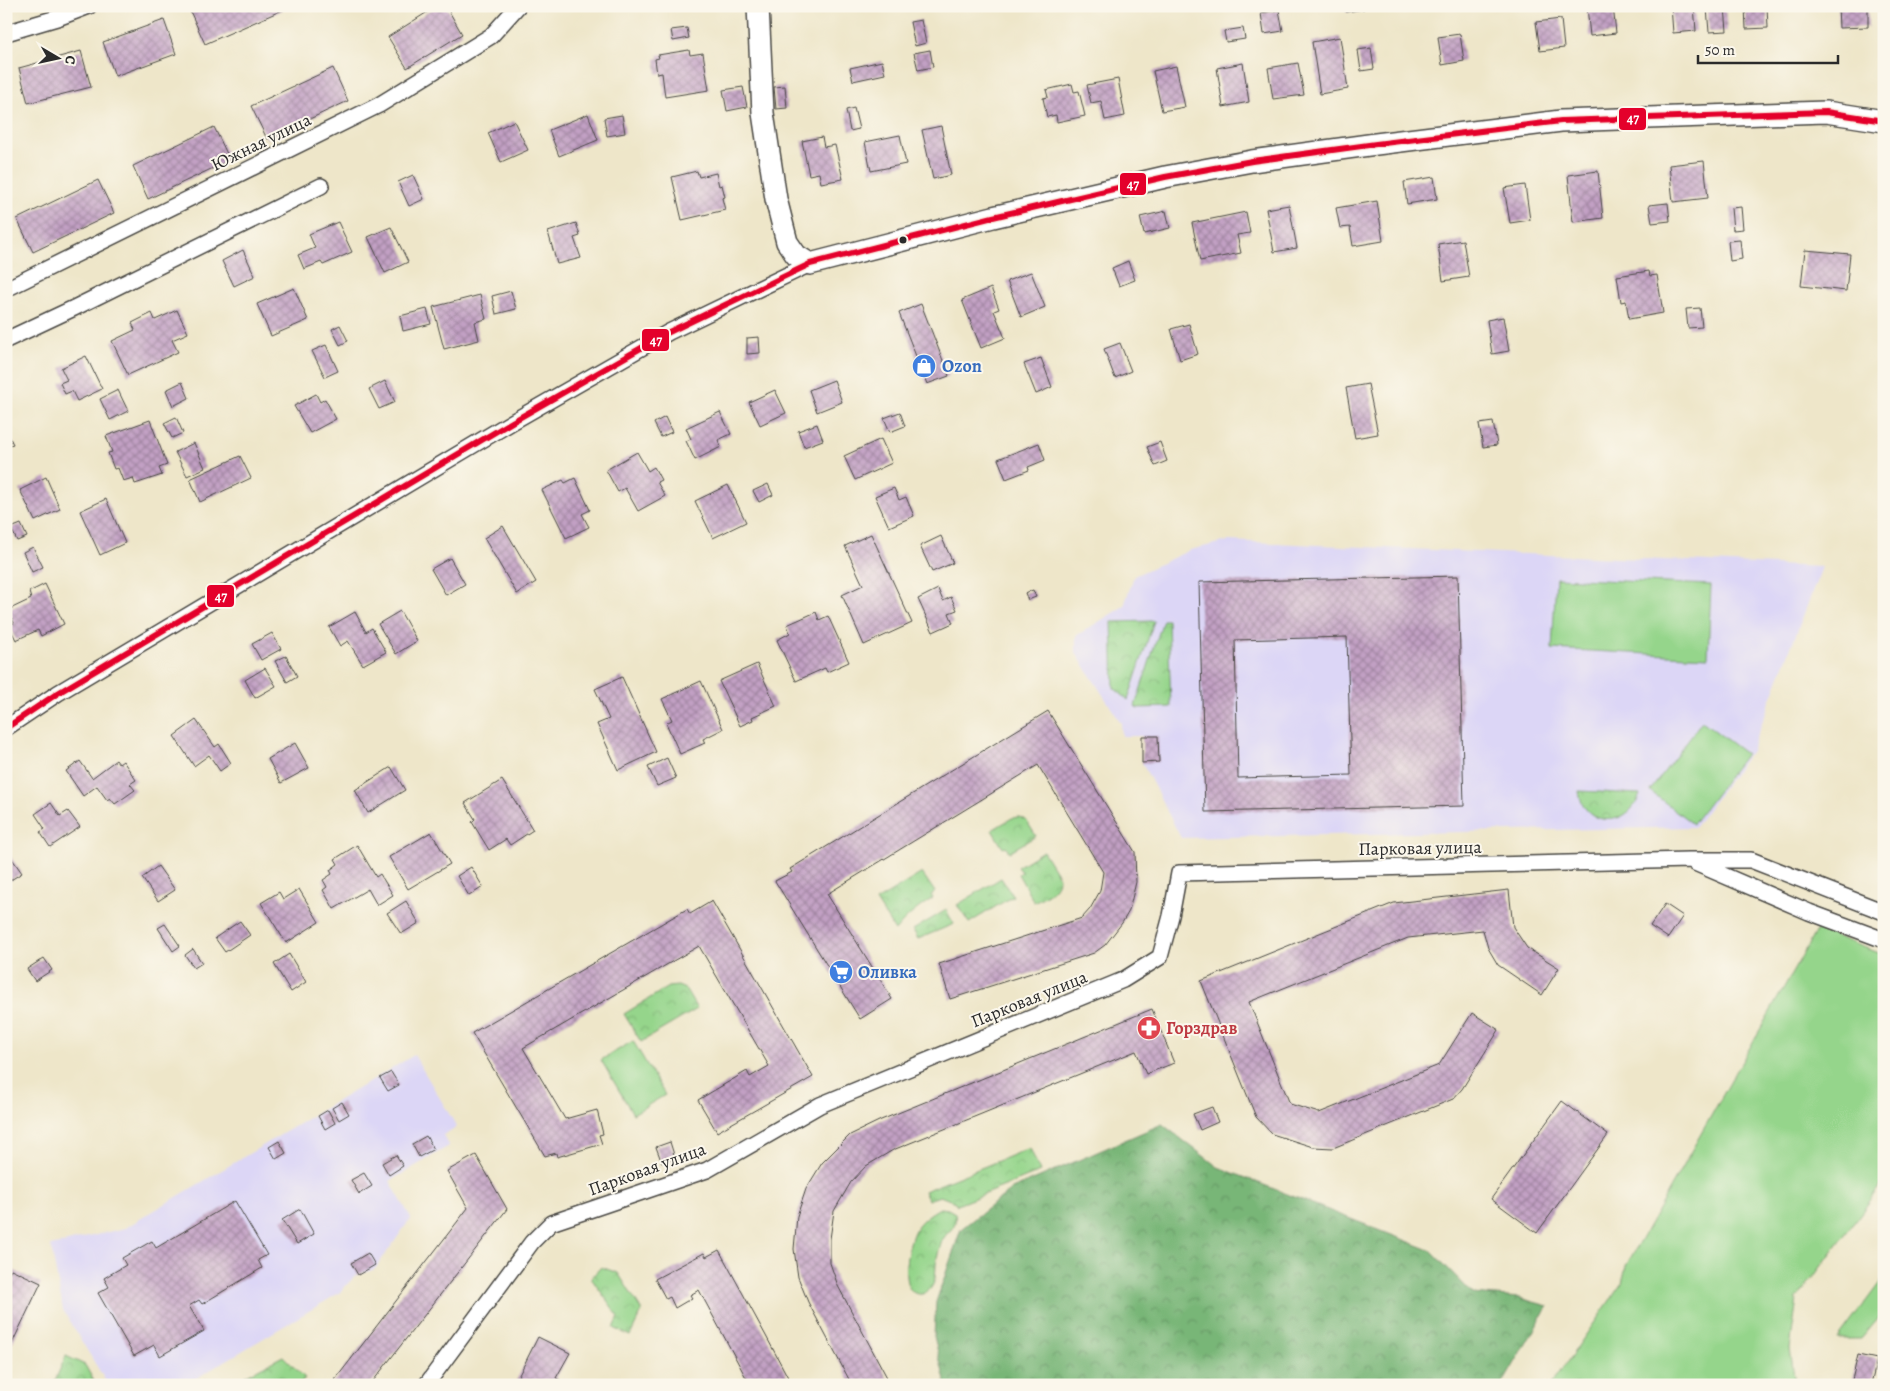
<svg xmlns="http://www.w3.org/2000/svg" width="1890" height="1391" font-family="Alegreya,serif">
<defs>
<pattern id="forest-crowns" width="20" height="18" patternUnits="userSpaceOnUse" patternTransform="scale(1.25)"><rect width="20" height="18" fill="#78b677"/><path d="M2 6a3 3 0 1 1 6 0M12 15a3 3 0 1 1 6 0" fill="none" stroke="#639462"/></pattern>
<pattern id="park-crowns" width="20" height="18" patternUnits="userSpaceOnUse" patternTransform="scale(1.25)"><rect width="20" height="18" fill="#95d58b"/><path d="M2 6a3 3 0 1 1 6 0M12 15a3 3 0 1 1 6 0" fill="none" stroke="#81b778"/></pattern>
<pattern id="building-cross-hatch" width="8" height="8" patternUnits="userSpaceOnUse" patternTransform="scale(1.25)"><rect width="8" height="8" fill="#c2a0c4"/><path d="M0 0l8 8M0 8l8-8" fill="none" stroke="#9e839f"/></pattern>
</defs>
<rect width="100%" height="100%" fill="#fbf7ec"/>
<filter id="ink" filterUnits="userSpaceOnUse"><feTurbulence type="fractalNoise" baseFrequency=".02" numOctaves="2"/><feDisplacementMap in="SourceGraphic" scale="10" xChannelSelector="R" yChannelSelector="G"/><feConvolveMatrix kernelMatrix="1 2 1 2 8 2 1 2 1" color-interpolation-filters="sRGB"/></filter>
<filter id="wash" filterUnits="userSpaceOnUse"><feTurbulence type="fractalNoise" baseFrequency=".0096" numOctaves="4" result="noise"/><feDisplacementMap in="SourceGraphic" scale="20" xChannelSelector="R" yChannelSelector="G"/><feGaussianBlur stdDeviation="1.12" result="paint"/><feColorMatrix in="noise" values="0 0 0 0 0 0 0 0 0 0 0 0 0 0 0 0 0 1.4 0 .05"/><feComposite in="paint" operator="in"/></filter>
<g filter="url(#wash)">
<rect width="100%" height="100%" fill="#eee6c9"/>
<path fill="#dcd6f6" d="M1228,541l594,26 -71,184 -56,76 -514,11 -39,-75v-27h-20l-1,-13 -45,-70v-17l48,-30 10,-30 56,-26z
M414,1055l43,72 -14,8 6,11 -59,35 21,37 -36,51 -20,7 -16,17 -154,92h-77l-45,-75 -12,-64 74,-18z"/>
<path fill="#95d58b" stroke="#60805b" d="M1556,578l155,7 -3,72 -156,-8z
M1702,721l44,33 -53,70 -43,-33z
M1817,929l67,26v227l-87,117 -7,49 5,37h-244l71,-102 4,-17z
M633,1041l32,54 -32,19 -32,-54z
M1884,1277v35l-23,27h-23z"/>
<path fill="url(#forest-crowns)" stroke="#527051" d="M1162,1124l56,43 212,83 43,44 46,4 29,8 -46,79h-556l-12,-49 2,-34 25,-73 51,-40z"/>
<path fill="url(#park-crowns)" stroke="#60805b" d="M1163,620h5l3,87 -34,1 -2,-2z
M1154,621l-26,79 -14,-12 -2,-66z
M1579,791l61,3c-11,35 -57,34 -61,-3z
M1019,817l7,3 10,16 -27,16 -3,-5 -3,1 -11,-18 20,-12z
M1043,851l16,26c-2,14 -13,18 -25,25l-16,-28 3,-2 -4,-5z
M922,873l13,19 -4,3 2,3c-15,10 -27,19 -38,33l-19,-30z
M1001,878l12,18 -44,27 -12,-18z
M946,910l8,14 -36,15 -5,-9z
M678,986l7,3 12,20 -56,33 -17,-28 44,-27z
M1030,1148l10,24 -83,33 -2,-3 -15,-6 -12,4 -4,-9z
M940,1208l8,1 7,4c2,16 -5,15 -12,26 -2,4 -4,11 -5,15 -4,11 0,24 -7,34 -2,3 -5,5 -9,6 -27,3 -14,-53 -6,-66 6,-9 15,-15 24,-20z
M601,1267l17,6 24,38 -12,25 -16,-8 5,-11 -28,-39z
M66,1356l19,9 11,20h-43z
M283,1356l22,22 -6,7h-51l-3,-9z"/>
<g id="blocks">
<path fill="url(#building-cross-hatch)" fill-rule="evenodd" d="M200,6h86l1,2 -82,36 -15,-33z
M437,6h9l16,28 -55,34 -19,-31z
M1345,6h19v3l-18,3z
M1613,6l3,27 -26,3 -3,-29z
M1671,6h23l2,25 -23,2z
M1745,6h22l1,22 -22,1z
M1838,6h30v21l-29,1z
M1725,7l2,24 -18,1 -2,-24z
M1279,10l4,21 -19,3 -3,-21z
M1561,19l3,29 -24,3 -4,-29z
M164,20l12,34 -61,22 -12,-34z
M921,20l5,23 -11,3 -5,-24z
M687,28l2,10 -16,3 -2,-11z
M1243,28l2,11 -19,3 -2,-11z
M1460,34l4,27 -22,4 -4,-28z
M1340,37l8,52 -28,5 -8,-52z
M1371,48l3,21 -13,2 -3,-21z
M689,50l1,5 13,-2 6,37 -44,7 -3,-24 -5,1 -2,-15 4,-1 -1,-3z
M930,50l3,17 -15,3 -4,-17z
M81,51l10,36 -63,16 -9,-35z
M882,61l3,13 -32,7 -3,-13z
M1243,63l6,39 -26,5 -6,-39z
M1298,63l6,32 -31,4 -5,-31z
M1176,66l9,41 -23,4 -9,-40z
M333,68l15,33 -81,38 -16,-33z
M1118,79l7,37 -20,4 -4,-19 -10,2 -4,-18z
M1072,84l2,8 5,-1 6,25 -28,6 -1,-7 -9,2 -4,-19 5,-1 -2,-7z
M785,86l2,22 -11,1 -2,-22z
M743,87l4,20 -20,4 -4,-21z
M854,108l5,21 -9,2 -4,-21z
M588,114l10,26 -39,16 -10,-26z
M622,115l3,18 -18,3 -3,-18z
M514,121l14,29 -27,12 -13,-29z
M941,126l10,49 -18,4 -11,-49z
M214,127l16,33 -82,39 -15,-33z
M900,135l6,29 -35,7 -6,-29z
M822,137l2,10 11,-2 8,34 -22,4 -2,-10 -10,2 -7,-34z
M1704,161l4,37 -35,4 -4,-37z
M697,171l2,6 17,-4 3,13 3,-1 3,12 -3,1 3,12 -43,10 -10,-43z
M1598,171l5,47 -30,4 -5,-47z
M413,175l11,24 -15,7 -11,-24z
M1434,177l3,22 -30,5 -3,-22z
M98,180l16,33 -81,39 -16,-33z
M1525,185l5,35 -20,3 -6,-35z
M1377,201l6,40 -30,5 -3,-19 -10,1 -4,-20z
M1668,203l2,18 -18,2 -3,-18z
M1289,205l8,43 -23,4 -8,-43z
M1741,207l2,22 -10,1 -2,-22z
M1166,211l4,17 -26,6 -4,-17z
M1246,212l4,21 -13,2 4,18 -41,8 -8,-38z
M338,222l14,30 -29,13 -2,-3 -17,7 -6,-14 17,-7 -6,-14z
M576,223l4,13 -6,2 7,20 -24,6 -9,-32z
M391,227l17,35 -23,11 -17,-36z
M1463,240l6,37 -26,4 -5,-37z
M1740,240l2,19 -12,2 -2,-20z
M243,250l12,26 -21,10 -12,-25z
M1805,250l45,4 -4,37 -45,-5z
M1128,261l7,19 -16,6 -7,-18z
M1649,271l1,5 7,-1 6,38 -34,6 -3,-18 -5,1 -4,-26z
M1031,272l14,35 -24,10 -14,-36z
M294,288l14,32 -37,16 -14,-32z
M991,288l8,21 -5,2 11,27 -24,10 -19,-48z
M511,291l5,18 -20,5 -4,-18z
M480,295l6,24 -11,3 4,18 -35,9 -11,-42z
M921,304l28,72 -22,8 -28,-71z
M1700,308l2,19 -14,1 -2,-19z
M427,309l4,15 -28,7 -3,-15z
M177,310l11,23 -16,7 6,12 -50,23 -16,-34 23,-11 -3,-7 20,-10 3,7z
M1503,317l6,34 -17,3 -5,-34z
M1189,324l9,30 -18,6 -9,-31z
M340,325l8,16 -8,4 -8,-16z
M759,337l1,16 -13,1v-16z
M1120,343l11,28 -16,7 -11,-29z
M326,345l12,26 -13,6 -13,-26z
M86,356l16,33 -25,12 -5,-10 -7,3 -5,-11 7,-3 -6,-12z
M1041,358l11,29 -16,7 -12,-30z
M834,380l8,22 -25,10 -8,-22z
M385,381l10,21 -16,7 -10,-20z
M182,382l7,16 -16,8 -7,-16z
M1368,384l10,50 -23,4 -9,-50z
M118,390l10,21 -18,9 -10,-21z
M775,390l11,23 -26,12 -11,-23z
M316,394l4,8 5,-3 11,20 -26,14 -16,-27z
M720,412l11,22 -13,6 3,7 -26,13 -9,-19 5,-2 -5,-11z
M900,412l5,14 -15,6 -6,-14z
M176,417l7,16 -11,5 -8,-15z
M665,417l7,15 -11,5 -7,-14z
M150,420l17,45 -8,3 3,7 -27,9 -2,-6 -10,3 -5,-13 -4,1 -6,-16 4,-1 -6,-16z
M1493,422l4,23 -14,2 -4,-23z
M817,424l6,16 -19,7 -6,-16z
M6,430l7,14 -7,3z
M881,439l11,24 -37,17 -11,-24z
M1160,442l7,19 -12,5 -8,-19z
M194,443l11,25 -18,8 -12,-24z
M1039,443l6,17 -17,7 1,3 -23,9 -8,-20z
M637,452l11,19 6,-4 7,13 -4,2 8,14 -27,15 -13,-23 -7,4 -12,-22z
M240,456l11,22 -51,24 -10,-23z
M46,477l14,32 -25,12 -15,-31z
M575,478l15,32 -8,4 7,13 -23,11 -24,-48 21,-10 2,3z
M768,484l5,11 -14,7 -6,-11z
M728,485l18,37 -33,16 -18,-37z
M894,488l5,12 7,-3 8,19 -25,11 -14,-31z
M106,499l19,44 -25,12 -20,-44z
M21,524l6,13 -10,4 -6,-13z
M503,526l33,56 -19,12 -33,-56z
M871,534l41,89 -48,22 -22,-50 21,-10 -18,-39z
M941,536l12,27 -21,9 -12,-26z
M33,547l10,20 -11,5 -9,-20z
M450,558l15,26 -19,11 -15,-26z
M1458,576l6,230 -259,6 -6,-230zM1347,637l4,138 -113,3 -3,-138z
M45,584l19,40 -23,12 -3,-6 -22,10 -7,-14 5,-3 -6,-13 23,-11 -2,-7z
M938,589l5,12 8,-4 6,13 -8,3 4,10 -20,9 -15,-33z
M1033,590l3,7 -8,3 -3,-7z
M400,611l17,30 -21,13 -18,-30z
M355,612l11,20 6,-4 14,24 -23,13 -15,-24 -8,5 -11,-19z
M816,612l3,8 9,-4 21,46 -22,10 -2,-4 -29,13 -19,-41 13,-7 -3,-8z
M272,633l9,16 -20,11 -9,-16z
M286,656l11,20 -10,6 -12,-21z
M757,664l19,42 -24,11 1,3 -13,6 -21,-45z
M265,668l11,18 -21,12 -10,-18z
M622,677l34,75 -38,18 -21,-46 12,-5 -14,-30z
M701,681l22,48 -20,10 2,4 -25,11 -14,-31 6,-3 -10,-21z
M1048,711l87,141 1,30 -7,29 -7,12 -17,22 -11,8 -144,46 -11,-35 143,-46 8,-9 10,-18 3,-19 -65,-107 -211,129 65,105 -32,20 -85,-138 17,-9 -2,-3z
M196,720l19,27 4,-3 12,19 -11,8 -11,-16 -15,11 -20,-30z
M1142,736h16l1,26 -17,1z
M295,743l14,25 -28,15 -13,-24z
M667,758l9,20 -19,8 -9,-19z
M116,760l3,4 4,-3 13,19 -6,4 5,6 -20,14 -5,-6 -3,2 -10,-14 -14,10 -17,-25 14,-10 12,17z
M391,767l14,23 -37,23 -13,-23z
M502,780l31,50 -23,15 -4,-6 -17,11 -17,-28 3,-3 -10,-16z
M51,803l9,13 8,-5 12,16 -30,20 -10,-15 5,-3 -10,-15z
M431,832l19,32 -42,25 -19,-32z
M357,845l19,32 4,-3 13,21 -16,10 -9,-16 -34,20 -11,-19 4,-3 -4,-7 9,-6 -2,-4 8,-6 -3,-5z
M6,850l16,23 -16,10z
M158,866l17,24 -17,11 -16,-23z
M471,867l12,20 -14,9 -12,-20z
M299,889l20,33 -33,21 -25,-40 18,-11 4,7z
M1509,890l4,37 14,21 32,20 -17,27 -44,-30 -10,-17 -5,-18 -75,8 -159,64 41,102 29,9 120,-48 33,-52 27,17 -37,59 -9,10 -120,49 -20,-1 -41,-13 -16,-17 -55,-136 193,-78z
M406,901l13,22 -18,11 -14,-21z
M712,901l101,176 -96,55 -19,-32 49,-29 3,6 19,-11 -70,-120 -176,102 42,71 32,-9 6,24 -4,1 3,9 -45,13 -1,-4 -11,3 -73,-123 215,-124 3,5z
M1665,904l18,12 -15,22 -18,-12z
M240,921l10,14 -25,17 -10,-14z
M165,924l15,22 -7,5 -15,-23z
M193,949l9,14 -8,5 -9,-13z
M289,954l17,28 -15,10 -17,-28z
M44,958l8,12 -17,11 -8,-12z
M1152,1009l22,54 -28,11 -10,-23 -243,99 -27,16 -15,16 -17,29 -4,28v24l8,23 53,99h-39l-44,-83 -10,-25 -4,-28 3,-33 9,-27 16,-26 28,-28 31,-15z
M391,1072l8,13 -11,6 -8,-13z
M1562,1101l46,34 -71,98 -46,-34z
M342,1102l7,12 -10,6 -7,-12z
M1212,1107l6,15 -18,8 -7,-16z
M328,1110l7,13 -10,6 -7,-13z
M426,1136l8,13 -15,8 -7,-13z
M279,1141l7,12 -10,6 -7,-12z
M670,1142l5,16 -13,5 -6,-16z
M396,1155l7,11 -14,9 -7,-12z
M476,1155l31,54 -137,176h-39l137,-177 -21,-37z
M364,1173l8,13 -13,8 -8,-14z
M235,1201l32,54 -9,5 4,8 -60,36 -3,-4 -10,6 15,25 -44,25 -6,-11 -20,11 -36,-63 11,-6 -5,-9 22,-13 -4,-7 30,-17 4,7z
M300,1209l14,25 -17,10 -15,-24z
M719,1250l47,86 26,49h-42l-51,-95 -9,5 2,3 -17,10 -5,-11 -4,2 -11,-20 49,-26 2,4z
M368,1253l7,12 -17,10 -7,-12z
M11,1269l30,14 -35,73v-79z
M538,1337l32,16 -14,25 13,7h-55z
M1858,1355l19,4 -6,26 -20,-1z"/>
</g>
</g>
<g filter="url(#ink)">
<use href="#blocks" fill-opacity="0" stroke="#484743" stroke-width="1"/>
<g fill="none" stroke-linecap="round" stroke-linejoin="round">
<g stroke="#484743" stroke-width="18">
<path id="street" d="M6,33l54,-16 29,-11
M6,289l373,-184 112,-69 27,-30
M6,340l68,-32 247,-122
M6,728l52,-35 454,-271 157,-90 141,-68
M1695,863l114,49 75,28
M426,1385l106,-143 19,-19 156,-53 113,-65 303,-125 37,-23 11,-41 8,-43 510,-13h62l133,52"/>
</g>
<g stroke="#484743" stroke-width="24">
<path id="secondary" d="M758,6l5,107 13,86 11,43 9,13 14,9 183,-47 172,-40 87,-16 124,-17 185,-23 265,-9 58,9"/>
</g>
<use href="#street" stroke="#fff" stroke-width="15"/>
<use href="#secondary" stroke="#fff" stroke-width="21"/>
<g stroke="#fbf7ec" stroke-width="10">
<path id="bus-1" d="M6,728l52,-35 454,-271 157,-90 141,-68 183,-47 172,-40 87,-16 124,-17 185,-23 265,-9 58,9"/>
</g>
<use href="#bus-1" stroke="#e4002b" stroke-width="6"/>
</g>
</g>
<defs>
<g id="shop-disc" transform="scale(1.25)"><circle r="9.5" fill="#3f7fe0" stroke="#fbf7ec"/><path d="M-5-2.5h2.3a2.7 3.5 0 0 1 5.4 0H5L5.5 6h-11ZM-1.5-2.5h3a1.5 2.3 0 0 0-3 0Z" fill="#fff"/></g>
<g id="supermarket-disc" transform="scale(1.25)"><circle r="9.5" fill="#3f7fe0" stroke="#fbf7ec"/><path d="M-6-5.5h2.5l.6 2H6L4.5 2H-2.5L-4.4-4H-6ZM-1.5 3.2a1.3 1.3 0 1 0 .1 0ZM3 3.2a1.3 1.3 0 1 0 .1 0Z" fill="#fff"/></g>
<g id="pharmacy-disc" transform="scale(1.25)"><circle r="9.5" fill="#e0444e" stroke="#fbf7ec"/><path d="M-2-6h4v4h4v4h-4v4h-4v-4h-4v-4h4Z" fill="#fff"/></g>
</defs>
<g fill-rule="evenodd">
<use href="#shop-disc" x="924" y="366"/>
<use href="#supermarket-disc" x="841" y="972"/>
<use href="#pharmacy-disc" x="1149" y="1028"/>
</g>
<circle fill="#2b2b2b" stroke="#fbf7ec" stroke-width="2" cx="903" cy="240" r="4.5"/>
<g text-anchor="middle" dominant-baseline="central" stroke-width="4" stroke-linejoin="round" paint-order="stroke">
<g font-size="18" fill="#2b2b2b" stroke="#fbf7ec">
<text transform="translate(261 142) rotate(-26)">Южная улица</text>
<text transform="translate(1420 848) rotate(-1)">Парковая улица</text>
<text transform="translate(1029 999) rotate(-22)">Парковая улица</text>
<text transform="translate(647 1169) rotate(-20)">Парковая улица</text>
</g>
<g font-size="18" font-weight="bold" fill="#366cbe" stroke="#fbf7ec" text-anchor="start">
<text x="942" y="366">Ozon</text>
<text x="858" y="972">Оливка</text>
</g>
<g font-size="18" font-weight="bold" fill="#be3a42" stroke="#fbf7ec" text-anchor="start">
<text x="1166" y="1028">Горздрав</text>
</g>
</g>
<g stroke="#fbf7ec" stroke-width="2">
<rect x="1618" y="107" width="29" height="24" rx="5" fill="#e4002b"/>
<rect x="1119" y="172" width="28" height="24" rx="5" fill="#e4002b"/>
<rect x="641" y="328" width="29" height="24" rx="5" fill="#e4002b"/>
<rect x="206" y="584" width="29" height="24" rx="5" fill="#e4002b"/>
</g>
<g font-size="14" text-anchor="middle" font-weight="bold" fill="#fff">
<text x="1633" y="123">47</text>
<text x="1133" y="189">47</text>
<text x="656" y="345">47</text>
<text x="221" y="601">47</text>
</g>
<rect width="1890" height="1391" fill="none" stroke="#fbf7ec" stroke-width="25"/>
<g transform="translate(58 58) rotate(99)" stroke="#fbf7ec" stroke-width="4" paint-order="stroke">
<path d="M0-4L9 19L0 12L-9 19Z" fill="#2b2b2b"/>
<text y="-8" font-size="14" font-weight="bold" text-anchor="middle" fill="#2b2b2b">С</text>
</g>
<path d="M1698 55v8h140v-8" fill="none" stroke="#2b2b2b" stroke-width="2.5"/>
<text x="1705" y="55" font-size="15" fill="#2b2b2b" stroke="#fbf7ec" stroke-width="4" paint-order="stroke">50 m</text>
</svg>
